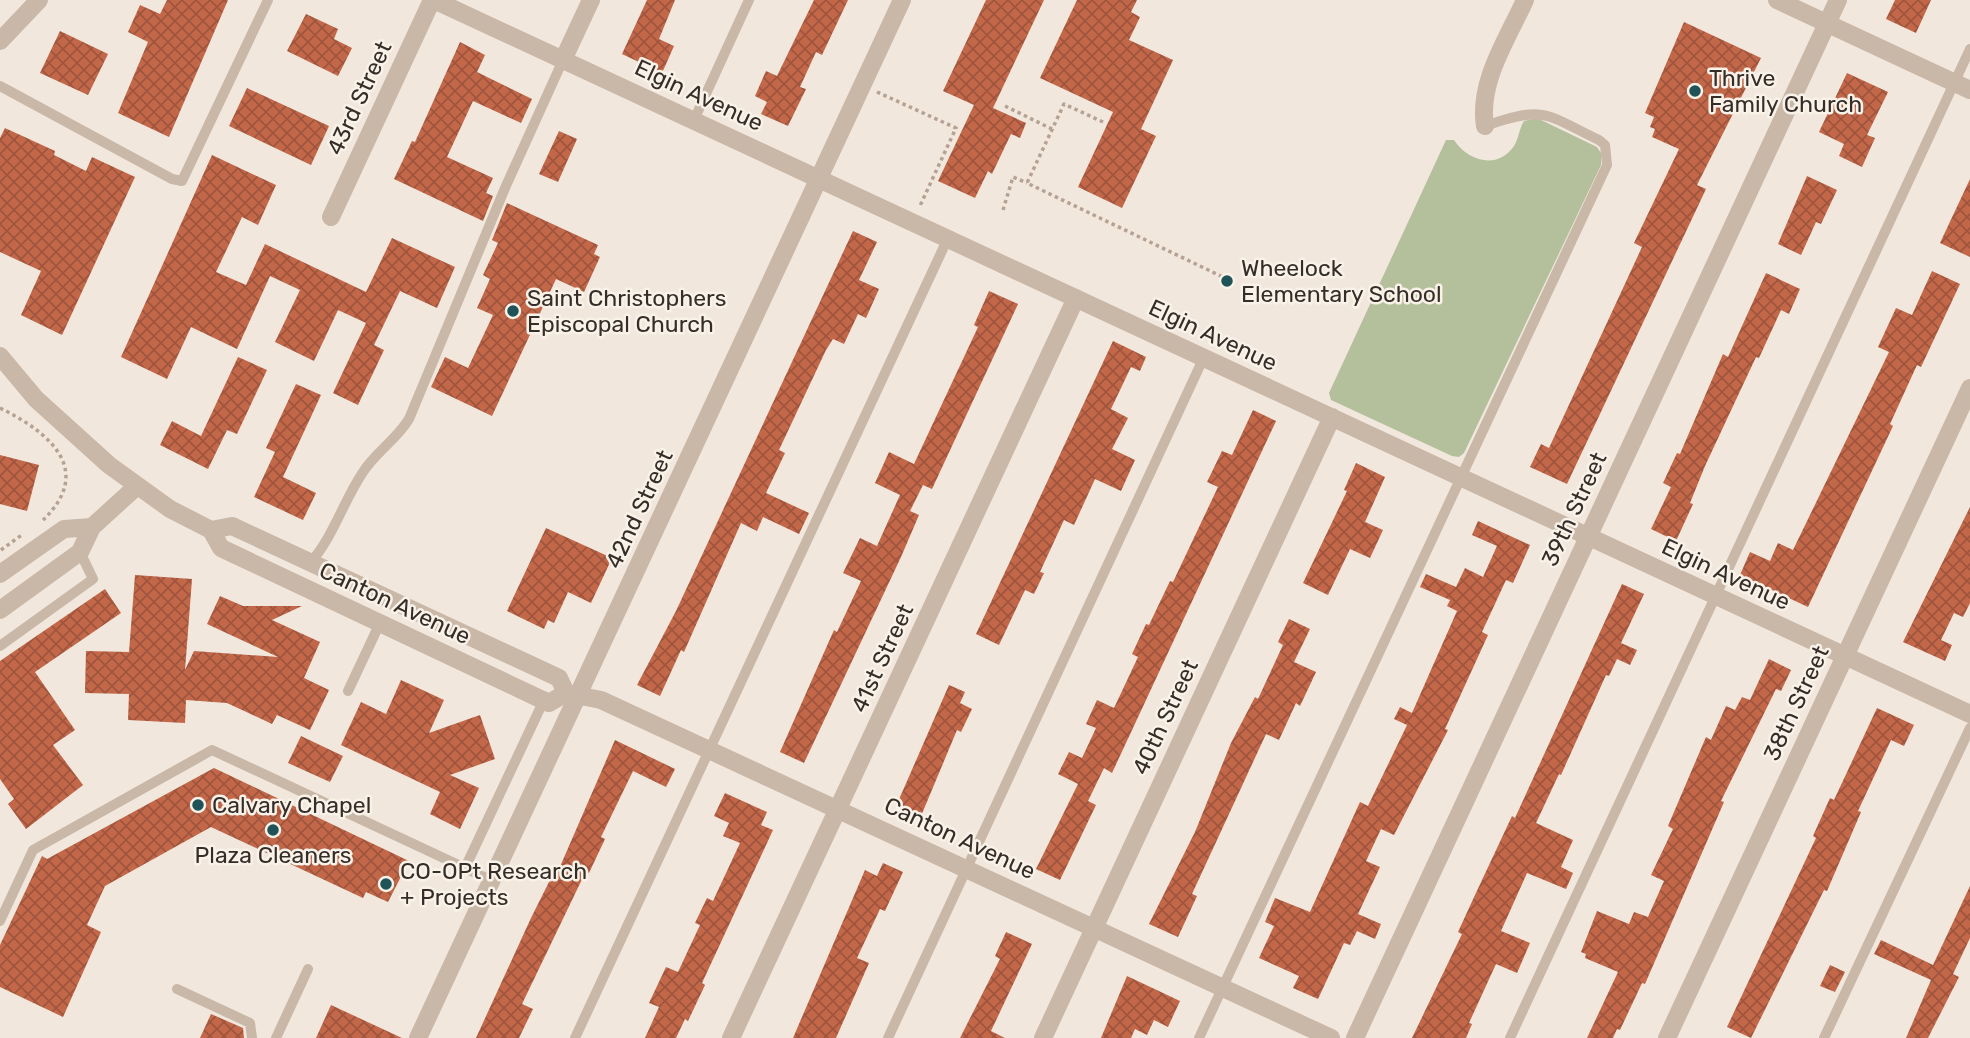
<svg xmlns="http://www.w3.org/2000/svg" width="1970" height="1038" font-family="Rubik,sans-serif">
<defs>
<pattern id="building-cross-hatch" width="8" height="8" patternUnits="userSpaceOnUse" patternTransform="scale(1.75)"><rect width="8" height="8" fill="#c36749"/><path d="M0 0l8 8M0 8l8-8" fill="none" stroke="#9f553d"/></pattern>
</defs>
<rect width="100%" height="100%" fill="#f1e7dc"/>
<path fill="#b4c09c" d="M1537,118l60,29 4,6v12l-137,288 -5,4 -7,-1 -121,-56 -2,-7 117,-253h8c13,20 43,31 60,6 5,-8 5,-17 10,-25z"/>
<path fill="url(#building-cross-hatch)" d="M167,0h61l-59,137 -51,-24 30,-71 -20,-10 12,-27 20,9z
M647,0h28l-16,39 15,7 -12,27 -40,-19z
M814,0h34l-26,55 -6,-3 -16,35 6,2 -18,37 -27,-12 6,-12 -12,-6 11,-25 11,5z
M986,0h58l-51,108 33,15 -6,15 -9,-4 -19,40 -4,-3 -13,27 -37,-17 36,-76 -31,-14z
M1077,0h60l-6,12 9,5 -11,23 44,20 -32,69 15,7 -34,72 -44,-21 35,-75 -73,-34z
M1895,0h36l-15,33 -30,-14z
M306,14l32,15 -4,10 18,9 -14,28 -51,-25z
M1684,22l77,36 -64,127 9,4 -139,295 -37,-17 11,-23 8,4 93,-201 -8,-4 45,-94 -27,-12 3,-8 -5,-2 4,-10 -9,-4z
M60,31l48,23 -20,41 -48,-22z
M460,42l25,13 -8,17 55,27 -11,24 -48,-22 -26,56 46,21 -7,15 7,3 -10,25 -89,-42 18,-38 3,1z
M1847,73l41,19 -21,43 8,3 -13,29 -23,-11 5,-12 -25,-12z
M247,88l82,38 -18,39 -82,-39z
M5,128l50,23 -1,4 32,16 6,-14 43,20 -73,158 -41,-20 20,-44 -41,-19v-114z
M559,131l18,8 -19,43 -19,-8z
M212,155l64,30 -18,40 -16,-8 -26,55 30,13 19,-41 101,48 26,-54 63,29 -18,41 -37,-17 -26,54 10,5 -26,55 -25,-12 33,-70 -28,-13 -24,51 -39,-19 25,-52 -30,-14 -33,73 -46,-22 -24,52 -46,-22z
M1807,176l30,14 -16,34 -5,-2 -15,33 -23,-11z
M1970,179v78l-30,-14z
M507,203l91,42 -4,9 6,3 -16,35 -28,-13 -64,137 -61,-29 14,-30 23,11 25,-53 -16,-7 13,-29 -7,-4 15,-32 -6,-3z
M853,231l24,11 -18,38 20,9 -13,29 -8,-4 -14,30 -11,-5 -7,11 -47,100 6,3 -19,40 43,20 -10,21 -36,-17 -6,14 -16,-8 -57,129 -3,-2 -21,46 -23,-11 39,-74z
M1932,271l28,13 -39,83 -4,-2 -27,59 3,2 -85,181 -68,-32 10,-23 20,9 8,-18 15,7 96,-198 -11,-5 18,-39 16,7z
M1766,273l34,16 -11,25 -8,-4 -22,48 -3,-1 -51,109 -15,37 3,1 -17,37 -25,-12 20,-42 -8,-4 14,-30 3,1 43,-100 5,3z
M989,291l29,13 -86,185 -9,-4 -13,26 9,4 -18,42 -97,206 -24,-11 54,-122 3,2 24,-51 -18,-8 17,-35 17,8 23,-51 -25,-12 14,-31 25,12 64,-137 -4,-2z
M1113,341l33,16 -6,14 -9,-4 -20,42 17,9 -16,31 23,11 -14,31 -26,-12 -21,46 -10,-5 -24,52 4,1 -10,21 -9,-4 -26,55 -23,-11z
M238,357l29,13 -30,64 -10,-4 -19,39 -48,-24 12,-24 29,15z
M296,384l25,11 -38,82 33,16 -13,27 -49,-23 21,-45 -9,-4z
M1253,410l23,11 -164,352 -8,-5 -16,33 8,4 -36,75 -24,-11 42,-85 -20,-10 11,-22 13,6 14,-30 -10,-4 11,-24 17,8 24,-51 -6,-3 14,-30 3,1 21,-44 3,1 45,-95 -11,-5 15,-31 10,4z
M0,455l39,10 -12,46 -27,-7z
M1356,463l29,14 -20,45 18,8 -13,28 -20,-9 -22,46 -25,-12 44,-92 -3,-1z
M1970,507v96l-7,14 -9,-4 -13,27 11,5 -7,16 -42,-19z
M1478,521l52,24 -17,38 -7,-3 -24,52 6,3 -43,94 3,1 -54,105 -13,-6 -15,32 14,6 -22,47 23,10 -6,15 -18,-8 -7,14 -6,-2 -26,56 -25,-11 6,-12 -40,-18 15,-32 -9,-4 10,-24 35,14 50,-110 8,4 39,-81 -13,-6 6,-12 12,6 45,-102 -10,-5 3,-6 -30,-13 6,-13 30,13 9,-19 18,9 14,-31 -25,-11z
M546,528l66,30 -21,45 -23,-11 -14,31 -6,-3 -4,9 -37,-18z
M135,575l57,4 -7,91 9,-19 84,6 -71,-33 13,-28 23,10h59l-30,14 48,22 -16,36 25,12 -19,40 -33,-15 -5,9 -45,-21 -41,-3 -1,23 -57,-3 1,-26 -44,-1 1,-42 43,1z
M1622,584l22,10 -23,49 16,7 -7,15 -13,-6 -8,17 -3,-1 -45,100 -2,-1 -23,49 37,17 -12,27 12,6 -7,16 -39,-16 -26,58 29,12 -13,30 -21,-9 -27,59 3,1 -6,14h-54l50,-104 -4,-2 17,-37 37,-79 3,2z
M105,589l16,24 -86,59 40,58 -22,15 30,40 -57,44 -18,-25 6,-5 -14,-20v-118z
M1289,619l21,10 -16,33 22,10 -16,34 -4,-3 -17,37 -13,-6 -74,160 5,2 -19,41 -29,-13 46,-92 36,-89 24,-46 3,2 25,-54 -5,-3z
M1769,659l22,11 -10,21 -5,-2 -55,112 3,1 -79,182 -3,-1 -22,47 -3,-1 -4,9h-26l31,-66 -33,-14 1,-4 -5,-2 16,-41 32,13 5,-12 14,5 16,-36 -13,-6 22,-46 -5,-3 38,-89 5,3 15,-34 9,4 7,-13 8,3z
M401,680l43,20 -15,33 51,-18 15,44 -45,16 29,13 -19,41 -30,-15 10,-22 -99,-47 20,-43 25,12z
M949,685l16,7 -5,11 12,6 -11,23 -4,-2 -36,86 -24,-12z
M1877,708l37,17 -10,21 -13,-6 -33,71 3,1 -34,79 -3,-1 -73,148 -24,-11 89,-189 -3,-2 17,-38 4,2z
M301,736l42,20 -13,26 -42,-19z
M615,740l60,29 -9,18 -33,-16 -32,66 4,2 -16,34 -3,-2 -64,133 11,5 -14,29h-43l55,-120 25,-50 3,1z
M214,768l195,93 -21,41 -22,-10 -3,6 -152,-71 -106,59 -18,39 14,7 -38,85 -63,-30v-42l42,-89 5,3z
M725,793l42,19 -6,13 12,5 -71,153 3,2 -17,36 -3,-2 -9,19h-31l14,-31 -10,-4 17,-36 12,5 22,-47 -5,-2 12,-25 6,3 27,-58 -17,-7 6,-13 -15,-7z
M883,863l20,9 -18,39 -5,-2 -23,49 12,5 -33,75h-43l72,-168 12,6z
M1970,886v52l-17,36 6,3 -31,61h-22l25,-58 -57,-26 7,-14 52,25z
M1006,932l26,12 -41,87 14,7h-45l40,-79 -5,-3z
M1830,965l15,7 -10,20 -15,-6z
M1127,976l53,25 -12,26 -14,-7 -7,15 -12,-6 -4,9h-30z
M331,1005l71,33h-86z
M211,1014l32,14 1,10h-44z"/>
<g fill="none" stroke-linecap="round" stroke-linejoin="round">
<path stroke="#b5a293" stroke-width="3.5" stroke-dasharray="3.5 3.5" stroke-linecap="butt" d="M877,92l79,36 -37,80
M1005,106l47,23
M1103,122l-39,-18 -37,79 200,96
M1003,210l10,-33 14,6
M0,408c49,24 95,62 43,112
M1,550l22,-16"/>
<path stroke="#c9b7a8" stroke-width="10" d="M0,86l172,93 10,2 86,-181
M694,120l55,-120
M311,562c23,-27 32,-60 52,-90 13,-20 33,-32 46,-53l96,-231 58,-128
M0,646l93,-67 -13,-27
M348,691l32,-68
M465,868l27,13
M0,921l33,-71 179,-100 253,118 79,-168
M177,989l73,34 2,15
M276,1038l32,-69
M575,1038l373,-800
M888,1038l316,-681
M1199,1038l408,-873 -2,-20 -6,-5c-54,-26 -54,-35 -114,-14
M1510,1038l460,-989
M1824,1038l146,-310"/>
<path stroke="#c9b7a8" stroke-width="18" d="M434,0l1536,714
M0,41l39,-41
M563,60l28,-60
M1485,126c-7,-44 22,-86 40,-126
M331,217l101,-217
M0,356l36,43 73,66 61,44 41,21 10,18 328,155 17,-10 35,7 730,338
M211,530l21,-4 327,152 7,15
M0,574l64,-45 28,-2
M0,610l80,-58 12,-25 44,-40
M731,1038l345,-740
M1043,1038l289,-621
M1355,1038l483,-1038
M1667,1038l303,-650"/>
<path stroke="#c9b7a8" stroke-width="18" d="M1777,0l193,90
M418,1038l484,-1038"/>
</g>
<g fill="#1f5357" stroke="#f9f2e8" stroke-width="2.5">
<circle cx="1695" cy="91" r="7"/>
<circle cx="1227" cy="281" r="7"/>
<circle cx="513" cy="311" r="7"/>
<circle cx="198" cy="805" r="7"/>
<circle cx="273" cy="830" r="7"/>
<circle cx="386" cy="884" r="7"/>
</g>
<g text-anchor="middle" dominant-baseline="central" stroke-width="5" stroke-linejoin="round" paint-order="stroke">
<g font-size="23" fill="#362d28" stroke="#f9f2e8" text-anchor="start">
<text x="1709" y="78">Thrive<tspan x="1709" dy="26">Family Church</tspan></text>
<text x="1241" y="268">Wheelock<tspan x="1241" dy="26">Elementary School</tspan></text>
<text x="527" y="298">Saint Christophers<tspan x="527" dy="26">Episcopal Church</tspan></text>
<text x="212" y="805">Calvary Chapel</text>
<text x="273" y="855" text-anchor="middle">Plaza Cleaners</text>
<text x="400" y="871">CO-OPt Research<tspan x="400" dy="26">+ Projects</tspan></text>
</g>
<g font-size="23" fill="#362d28" stroke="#f9f2e8">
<text transform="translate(699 95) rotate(25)">Elgin Avenue</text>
<text transform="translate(359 98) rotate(-65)">43rd Street</text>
<text transform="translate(1213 335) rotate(25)">Elgin Avenue</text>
<text transform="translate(639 509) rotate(-65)">42nd Street</text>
<text transform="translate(1574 509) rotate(-65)">39th Street</text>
<text transform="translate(1726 574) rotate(25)">Elgin Avenue</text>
<text transform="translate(395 603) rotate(25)">Canton Avenue</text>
<text transform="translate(882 658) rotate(-65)">41st Street</text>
<text transform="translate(1796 703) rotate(-65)">38th Street</text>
<text transform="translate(1165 717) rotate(-65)">40th Street</text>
<text transform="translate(960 838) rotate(25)">Canton Avenue</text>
</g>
</g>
</svg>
